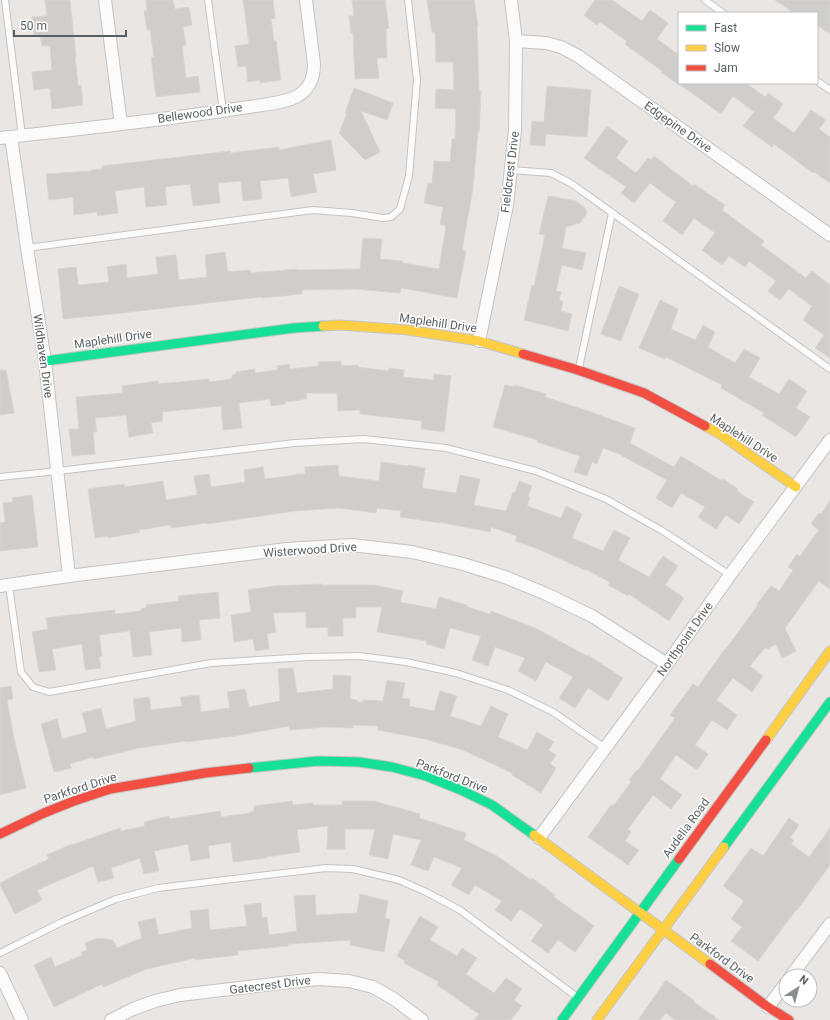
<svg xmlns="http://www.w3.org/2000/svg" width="830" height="1020" font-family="Roboto,sans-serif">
<rect width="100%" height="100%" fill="#e9e6e3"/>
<path fill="#d0cecd" stroke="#d8d5d2" d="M45,0h25l6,57h-1l3,28h3l2,20 -31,4 -2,-21 -16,2 -2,-18 20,-2 -2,-24h-8l-2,-10h-6l-2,-19 15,-1z
M146,0h27l2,9 14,-2 3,18 -9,2 3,18 -4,1 4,32 12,-2 2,16 -44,5 -5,-40h3l-4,-28 -3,1 -3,-19 3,-1z
M243,0h30l2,18 -4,1 3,22h2l5,39 -21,3v-3l-12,2 -2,-16 -8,1 -3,-21 14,-2z
M352,0h33l4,28 -3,1 1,29h-10l2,20 -24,1 -2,-46h-2l-2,-17h5z
M427,0h47l4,26h-1l2,65h2l-2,41h-1l-5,56 -11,62 4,1 -9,47 -56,-10 -1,5 -45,-4 -53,1v4l-41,4v-1l-148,17 -50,5 -5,-50 18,-2 2,18 31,-3 -2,-15 19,-3 1,14 31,-4 -2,-17 20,-2 3,25 28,-3 -2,-22 20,-3 3,20 22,-2 1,3 46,-4v1l63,-1 3,-31 19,1 -2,20 23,2v2l36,6 7,-43 -6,-2 3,-17 -19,-4 4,-20 4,1 2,-23 16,1 2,-23h3l1,-30 -21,-1 1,-19 18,1 -1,-28h-17l-1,-30h-3z
M595,0h17l30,21 8,-11 18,13 -11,16 22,16v28h67l19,14 3,-4 15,11 -10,14 21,15 17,-23 15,10 -7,9 11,8v46l-16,-11 -1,1 -39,-29 -2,3 -29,-21 11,-14 -21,-16 -12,18 -42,-30v1l-18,-13 1,-1 -37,-27 2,-3 -27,-19 -3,3 -13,-10z
M775,0h55v34l-13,-9v-12h-23z
M547,86l44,4 -4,47 -41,-3 -1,12 -15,-1 2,-24 12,1z
M354,88l39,15 -6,17 -26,-9 19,41 -15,8 -26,-27 8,-19 -2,-1z
M607,126l21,15 -12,17 20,15 12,-15 3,2 3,-4 39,30 1,-2 31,21 -3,5 42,31 -3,4 45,33 6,-7 18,14v73l-15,-10 9,-13 -21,-15 9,-14 -23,-17 -9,11 -12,-9 8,-10 -27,-20 -4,6 -16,-11 -7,9 -20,-15 13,-17 -21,-15 -12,17 -19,-14 13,-19 -26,-19 -16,20 -13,-10 5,-6 -42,-29z
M331,140l5,30 -23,4 4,18 -26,5 -3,-19 -28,3 2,18 -19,2 -2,-20 -23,2 2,20 -27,3 -3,-22 -25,3 2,18 -21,2 -2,-20 -29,4 3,22 -20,3 -1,-4 -23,3 -1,-18 -24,3 -3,-26 46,-3 -1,-1 11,-1v-3l128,-15 1,2 48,-6v3z
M548,196l28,5 9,7 2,5 -7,10 -14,4 -4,21 24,5 -4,17 -20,-5 -6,26 5,1 -2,8 4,1 -2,10 11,3 -4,17 -44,-11 8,-35 2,1 11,-51 -6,-1z
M619,286l20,8 -18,47 -20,-7z
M660,300l18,9 -7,20 24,11 8,-15 12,7 -7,15 27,16 9,-14 16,9 -11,19 30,17 10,-15 18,12 -11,17 14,9 -14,20 -34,-22 2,-2 -43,-25 1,-3 -56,-28 -1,2 -26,-11z
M341,361v5l17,-1v2l31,4v-3l15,2 -1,7 31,3v-6l17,2 -7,56 -23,-3 1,-8 -62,-7v-4l-22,1 -1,-18h-31l1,6 -22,3v2l-14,2 -1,-7 -31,4 3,25 -19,2 -2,-24 -59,6 1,9 -12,2 2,10 -24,4 -3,-22 -31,3 2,14h-4l2,22 -23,2 -3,-27h10l-3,-32 47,-4 -1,-7 36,-5v3l51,-5v3l23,-3v-4l4,-1v-2l19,-3v4l22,-3v-4l12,-2 1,5 28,-3v-4z
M0,370h6l8,43 -14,2z
M505,385l9,2v-2l32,9 -1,3 43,14 47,17 -5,15 44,24 7,-11 41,25 1,-2 15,10 -1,2 17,11 -15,22 -13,-9 -10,14 -18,-12 7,-10 -24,-14 -9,15 -16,-10 11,-18 -48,-26 -16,-6 -6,16 -5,-2 -5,14 -13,-4 6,-16 -43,-14 1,-2 -45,-13z
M381,462l27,4v-1l17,3 -3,20 34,5 4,-18 20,4 -6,26 32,6 7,-19 2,1 4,-12 13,5 -4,11 2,1 -3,8 34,12 5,-12 16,8 -10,24 31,13 11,-21 16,8 -12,22 31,17 14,-21 15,10 -13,19 19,13 -15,23 -40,-27 -1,2 -20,-11 2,-3 -25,-13v1l-47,-21 -23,-8 2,-5 -26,-9 -1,5 -50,-10v1l-40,-6 1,-6 -24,-3 -1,5 -37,-5 -44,3 -88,13v-1l-36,5 -1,-3 -31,5 1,2 -32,6v-2l-13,2 -7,-49 36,-5 1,3 38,-6 3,19 31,-5 -3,-19 15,-2 2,13 34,-5 -1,-12 19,-3 2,12 31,-4v-1h9v-7l33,-2 1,11 40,5z
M32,495l6,52 -38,4v-28l5,-1 -2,-19 10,-1 -1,-4z
M830,501v88l-11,-8 -34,47 11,23 -14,7 -6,-14 -8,5 -3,-1 -15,18 13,10 -11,16 -19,-14 -17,22 21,15 -10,15 -15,-10 -17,25 13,9 -11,16 -21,-15 -16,24 22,16 -11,14 -18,-14 -25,34 3,3 -6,9 14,9 -11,15 -40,-28 23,-32 2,1 18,-24 -2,-2 8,-10h1l37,-52 -5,-3 23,-31 5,3 27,-38h1l32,-44 -1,-1 14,-18 8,5 14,-21 -5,-3 9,-13 3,2 19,-26 -8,-6 8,-11 2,1z
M322,584v1h52l29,6 -3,11 36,7 3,-12 28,8v2l23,7 1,-3 44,17 52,28 1,-1 35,23 -15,23 -20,-13 -13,20 -16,-10 14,-21 -27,-15 -10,19 -18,-10 7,-13 -30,-11 -7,19 -16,-6 9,-24 -31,-8 -6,21 -18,-5 1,-3 -50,-9 5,-25h-26v11h-13v18h-15v-9l-22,1v-16l-33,1 3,19 -9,2 2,15 -14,2 -2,-12 -19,3 -3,-27 20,-3 -3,-22 26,-4z
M218,592l2,26 -21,2 2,20 -19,2 -1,-14 -32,4 3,23 -19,2 -3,-26 -31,4 3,21 -3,1 2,11 -16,2 -3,-26 -30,5 4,21 -17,2 -7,-40 16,-3 -2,-11 16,-2 53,-6v4l26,-3v-2l5,-1v-3l33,-4 -1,-5z
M293,668l4,25 36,-4v-14l18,1 -1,23 7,1v2h6v-2l20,1 4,-21 18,3 -3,15 8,1 -1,7 25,5 6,-20 17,5 -7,20 31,10 10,-20 17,8 -10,23 29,13 10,-18 17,10 -6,8 8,5 -6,9 6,4 -15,25 -29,-18v-2l-49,-23 -38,-11 -47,-9v-4l-25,-1v3l-29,-1 -34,3 -1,-4 -54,10 -49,6v-1l-47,7 -45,11 -1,-2 -23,7 1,4 -17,4 -13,-48 16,-5 5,20 25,-7 -5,-19 19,-5 5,21 30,-8 -3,-22 16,-2 2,13 31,-4 -2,-9 19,-2 2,17 29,-4 -3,-16 18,-3 4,18 31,-6 -2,-32z
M11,686l2,13 -6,1 7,38 12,50 -26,7v-107z
M292,801l1,4 20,-2v2h29v-4h32l46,13 -1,4 47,15 -2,7 33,16 34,24 1,-2 23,17 -1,2 40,29 -19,26 -17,-12 -10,13 -17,-12 12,-16 -23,-16 -9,12 -16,-11 7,-9 -27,-16 -6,10 -18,-10 11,-17 -28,-11 -6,14 -17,-6 10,-25 -28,-6 -5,25 -19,-4 6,-26h-30v20h-18l1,-23 -31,4 3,22 -34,5v1l-33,4 -2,-20 -23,4 2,12 -19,3 -3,-17 -34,7 5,20 -15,3 -4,-16 -29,10 3,10 -16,4 -5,-16 -56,24 5,10 -27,14 -15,-29v-2l23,-12 26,-12 -2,-4 25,-11v1l48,-17 1,3 24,-5 -1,-4 25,-6 1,3 50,-8 1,6 29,-4v-1l4,-1v-5z
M789,818l10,7 -9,13 4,2 -3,4 18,13 21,-29v37l-33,45h-1l-38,51 -27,-20 11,-14 -11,-8 13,-18 -21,-15 28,-38 12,8z
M360,894l28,7 -3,17 5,1 -6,33 -34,-7 1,-5 -63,4v2l-51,5 1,4 -43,5v-2l-48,11 -44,18 -1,-3 -48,23 -20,-42 17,-8 4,10 27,-12 -1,-3 6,-2 -2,-7 13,-5 15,2 4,8 25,-10 -4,-16 17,-4 4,17 33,-7 -2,-17 18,-2 2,21 37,-4 -3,-21 17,-2 1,15 5,-1 2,18 28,-4 -3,-35 21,-1 1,20 41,-2z
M420,916l18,11 -8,13 27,16 5,-8 15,10 -11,16 28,19 12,-15 16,11 -8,11 8,6 -11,14h-37l5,-6 -42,-29 2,-3 -35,-19 1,-2 -8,-5z
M666,980l29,21 -1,1 25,18h-44l-9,-7 -6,7h-22z"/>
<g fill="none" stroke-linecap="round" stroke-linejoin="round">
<g stroke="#c4c4c4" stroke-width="8">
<path id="lane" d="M5,0l17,136
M208,0l15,111
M705,0l18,13
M817,81l13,9
M511,170l40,3 21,11 258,185
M27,248l286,-38 39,3 31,5 8,-1 9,-8 9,-33 8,-96 -9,-80
M579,368l33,-155
M0,477l58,-6 237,-28 69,-4 82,9 90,23 70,28 55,31 69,45
M9,585l12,87 12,15 16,5 162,-29 97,-6 51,-1 47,6 50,11 52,17 45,22 52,36
M0,953l62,-31 54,-23 42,-11 168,-20 27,1 46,11 27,12 34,18 117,87"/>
</g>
<g stroke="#c4c4c4" stroke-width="14">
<path id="street" d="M105,0l16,124
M516,41l30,2 15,4 17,9 252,179
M11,137l16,111 18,113 24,215
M0,138c78,-9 157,-17 235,-29 16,-3 51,-5 64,-14 11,-7 15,-18 15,-31l-8,-64
M479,341l28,-136 8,-75 1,-89 -5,-41
M0,586l69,-10 218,-27 65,-4 60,7 51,12 42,13 39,16 48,23 75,48
M539,838l128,-174 63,-89 100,-135
M0,973l22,47
M791,976l39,-52
M768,1007l18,-24
M111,1020l22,-11 22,-8 25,-6 110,-13 28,-3 31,2 24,6 21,12 28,21"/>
</g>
<g stroke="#c4c4c4" stroke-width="11">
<path id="fast" d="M45,361l249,-33 29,-2
M249,768l69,-7 41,1 33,5 34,9 35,14 31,15 42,30
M724,847l106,-145
M562,1020l117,-161"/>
</g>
<g stroke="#c4c4c4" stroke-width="11">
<path id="slow" d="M323,326l17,-1 68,5 71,11 44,13
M705,426l15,8 76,53
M766,740l64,-89
M534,835l176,129
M597,1020l127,-173"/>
</g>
<g stroke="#c4c4c4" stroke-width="11">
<path id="jam" d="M523,354l55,16 66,23 61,33
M0,834l44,-21 30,-12 36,-12 95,-16 44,-5
M679,859l87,-119
M710,964l58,43 21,13"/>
</g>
<use href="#lane" stroke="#fcfbfb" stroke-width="6"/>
<use href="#street" stroke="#fcfbfb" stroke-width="12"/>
<use href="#fast" stroke="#16e098" stroke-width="9"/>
<use href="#slow" stroke="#ffcf43" stroke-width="9"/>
<use href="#jam" stroke="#f24e42" stroke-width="9"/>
</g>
<g text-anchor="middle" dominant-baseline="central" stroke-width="3" stroke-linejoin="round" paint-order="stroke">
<g font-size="12" fill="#595e61" stroke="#fff">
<text transform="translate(200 113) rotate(-8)">Bellewood Drive</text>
<text transform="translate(678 127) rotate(35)">Edgepine Drive</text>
<text transform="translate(510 172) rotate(-83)">Fieldcrest Drive</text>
<text transform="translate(438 323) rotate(8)">Maplehill Drive</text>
<text transform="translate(113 339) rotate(-8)">Maplehill Drive</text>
<text transform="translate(43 356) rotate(82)">Wildhaven Drive</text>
<text transform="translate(744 438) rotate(33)">Maplehill Drive</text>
<text transform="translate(310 550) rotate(-4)">Wisterwood Drive</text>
<text transform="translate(685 639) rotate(-55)">Northpoint Drive</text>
<text transform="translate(452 776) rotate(21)">Parkford Drive</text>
<text transform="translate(80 788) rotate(-18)">Parkford Drive</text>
<text transform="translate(686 828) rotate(-54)">Audelia Road</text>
<text transform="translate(722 958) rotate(36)">Parkford Drive</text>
<text transform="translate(270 985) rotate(-7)">Gatecrest Drive</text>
</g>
</g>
<rect x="678" y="12" width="140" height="72" fill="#ffffff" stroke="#bdbfc0"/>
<rect x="686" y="25" width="20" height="6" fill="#16e098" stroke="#bdbfc0"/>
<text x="714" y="32" font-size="12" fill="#595e61">Fast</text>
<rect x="686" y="45" width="20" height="6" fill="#ffcf43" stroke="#bdbfc0"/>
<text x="714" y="52" font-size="12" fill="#595e61">Slow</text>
<rect x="686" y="65" width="20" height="6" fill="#f24e42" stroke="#bdbfc0"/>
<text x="714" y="72" font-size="12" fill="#595e61">Jam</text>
<g transform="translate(798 988) rotate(36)"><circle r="19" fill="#ffffff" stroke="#bdbfc0"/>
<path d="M0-3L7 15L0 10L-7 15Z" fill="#8b8e8e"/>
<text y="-6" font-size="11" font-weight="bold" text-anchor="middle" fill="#595e61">N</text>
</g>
<path d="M14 30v6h112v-6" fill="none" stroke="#595e61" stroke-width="2"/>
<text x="20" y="30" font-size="12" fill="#595e61" stroke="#ffffff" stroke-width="3" paint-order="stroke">50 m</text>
</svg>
